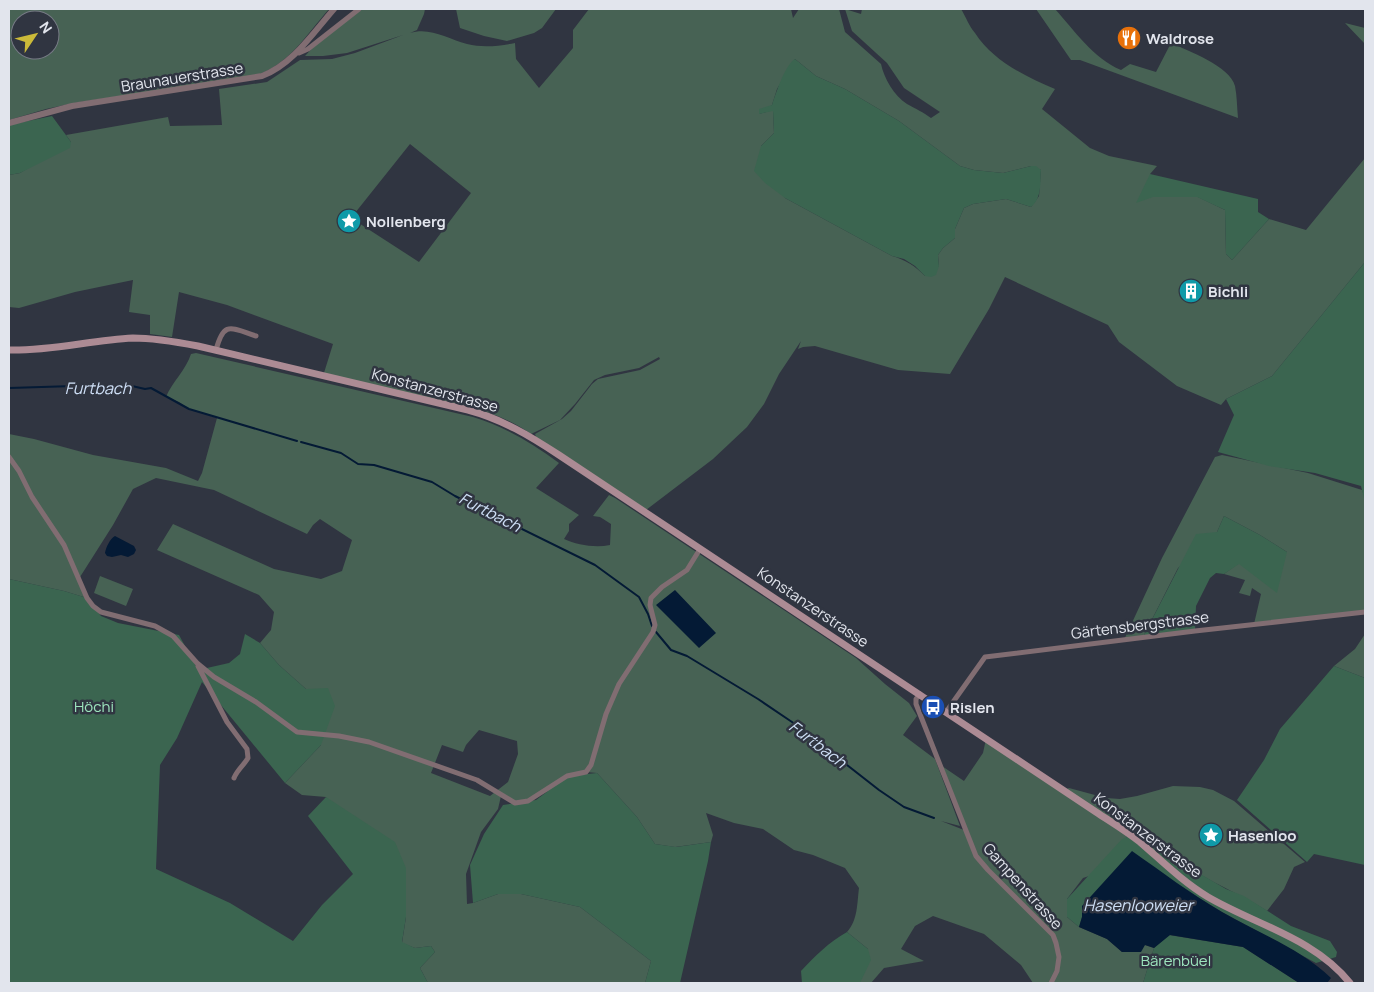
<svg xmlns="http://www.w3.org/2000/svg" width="1374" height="992" font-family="Manrope,sans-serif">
<rect width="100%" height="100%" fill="#303541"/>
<path fill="#476254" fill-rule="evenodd" d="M9,9h320c-22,25 -41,57 -75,67l-180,27 -28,6 -37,11zM20,20h30v30h-30z
M362,9h63l-1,5 -7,16 -7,3c21,-6 37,6 57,11 16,4 32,2 48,-1l1,16 23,29 34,-40v-18l16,-21h202l2,9 6,-9h40l6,23 36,32c3,14 13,32 26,40 9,5 16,8 24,14l9,-6 -36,-24 -17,-25 -35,-32 -7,-22 16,5 1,-5h99c5,8 8,17 14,24 18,28 50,43 80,56l-13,20 48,39 19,8 48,10 -7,8 3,23h45l27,13 1,44 6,6 37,-41 37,11 59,-72v104l-93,114 -46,23 -5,6 -44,-19 -58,-44 -11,-17 -103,-48 -16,32 -39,65 -52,-4 -83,-24 -12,1 -5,2 3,-8 -22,33 -15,30 -17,23 -34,32 -67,51 -110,-73 -1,-3 27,-15 9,-8 21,-27 6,-5 42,-9 20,-11 -1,-2 -20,11 -34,7 -11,5 -19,24 -15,16 -29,14c-33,-24 -76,-31 -115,-39 -31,-7 -62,-14 -93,-19l10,-32 -106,-39 -48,-13 -7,45 -22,-3v-19l-21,-3 4,-32 -58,12 -56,16 -10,-1v-132l11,-2 51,-31 -5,-7 102,-18 2,9 52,-1 -3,-36 48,-7 33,-22 32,-1 23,-6 48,-18 -56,18 -24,3h-18l11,-12zM795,59l21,17 29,13 54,32 61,45 14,4 29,3 28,-7 10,4 -2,26 -8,11 -25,-8 -33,5 -9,4 -9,21v9l-12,10 -5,7 1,11 -14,10c-10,-10 -19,-16 -33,-20l-107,-58 -24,-52 13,-13 -1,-23 -14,4 13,-9 5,-16zM410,144l61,49 -52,69 -68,-44z
M456,9h100l-14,19 -8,5 -27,8 -23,-5 -24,-8z
M1036,9h19c19,21 39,50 66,61l9,-6 26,8 15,-29c17,8 59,23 64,43 2,10 2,22 3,32l-158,-58h-9z
M1345,23l20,5v16z
M196,353l277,64c33,10 59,26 86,46l-23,25 43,27 -10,9v7l-5,8c13,6 31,9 46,6l1,-21 -11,-7 -7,-1 16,-21 6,3 241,160 29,26 24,19 8,13 -14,19 32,24 25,67 -19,-5 23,9 -25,-66 25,17 19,-28 3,-14 78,51 5,-2 37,10 14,1 17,-3 36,-10 27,1 13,3 21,11 71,61 -11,5 -10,22 -17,22c-23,-15 -48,-25 -71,-39 -24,-16 -44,-36 -73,-42l4,7 -38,39 -6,2 -16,21v18l12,10 28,12 15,13 23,-7 9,3 -11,35h-110l-12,-18 -37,-31 -51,-18 -18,10 -14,23 23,12 -40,7 -13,15h-12l9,-34 -21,-17c11,-12 10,-29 12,-44l-14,-20 -32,-13 -19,-5 -31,-21 -29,-6 -28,-10 7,22 -2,7 -36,5 -20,-3 -18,-27 -40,-44 -11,-1 -58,29 -13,2 -14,-7 -3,13 -17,23 -15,42 1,30 6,-1 25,-9h23l59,13 71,54 -6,22h-217l-8,-15 15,-16 -4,-6 -16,2 -13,-5 4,-26 -80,-120 -24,-2 -17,-12 36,-38 -15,-56 -27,-24 -19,-22 11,-13 3,-18 -15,-17 -102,-45 16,-26 101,45 47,10 21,-8 10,-31 -32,-21 -7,6 -6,9 -93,-44 -58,-12 -23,11 -20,36 -33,52 7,21 -23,-7 -55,-12v-145l25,5 59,16 73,13 32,13 4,-8 15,-55 -28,-9 -10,-7 -13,-5c6,-15 20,-27 25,-43zM479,730l38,11 1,13 -10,28 -18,14 -59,-23 11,-28 21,7 3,-7z
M1222,455l86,18 54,17 3,8v114l-111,12 7,-30 -9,-6 -2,8 -11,-3 6,-13 -21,-6 15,-11 48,-11 -27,-17 -36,-19 -7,16 -39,36 -35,69 -19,3 38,-82 53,-101z
M100,576l33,13 -7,17 -32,-13z
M1365,634v44l-31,-12 21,-17z"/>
<path fill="#3b6550" d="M795,59l21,17 29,13 54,32 61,45 14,4 29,3 28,-7h5l5,4c-1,13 1,28 -10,37l-25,-8 -33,5 -9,4 -9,21v9l-12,10 -5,7 1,11 -3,9 -5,2 -6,-1 -10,-10 -11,-7 -12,-3 -107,-58 -20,-15 -11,-12 7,-25 13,-13 -1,-22 -14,3v-5l13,-4c4,-12 13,-40 23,-46z
M52,116l19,26 -1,6 -50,25 -11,2v-50z
M1150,174l108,25v13l11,7 -37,41 -6,-6 -1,-44 -28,-13h-44l-17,6z
M1365,262v241l-4,-17 -46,-13 -46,-7 -51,-14 16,-37 -8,-16 46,-23z
M1224,516l36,19 27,17 -10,41 -38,-29 -15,10 -8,-1 -6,5 -14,28 -1,25 -52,6 53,-103 21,-2z
M9,579l55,12 23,7 14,18 17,7 61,12 19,35 31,-7 11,-9 5,-20 15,9 19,22 27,24 22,-1 7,18 -14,39 -36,38 -83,-101 -25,56 -17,27 -4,104 74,34 63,38 29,-36 31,-31 -45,-58 18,-19 69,45 11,26v49l-4,25 13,6 16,-2 4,6 -15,16 8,15h-419z
M1334,666l31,12v187l-51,-11 -7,8 -70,-62 27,-40 16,-31z
M597,773l40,44 18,27 21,3 35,-5 -3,19 -28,122h-35l6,-22 -71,-54 -59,-13h-23l-25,9 -3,-38 14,-31 19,-29 33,-5 32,-24z
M1137,833l13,6 47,33 29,17 18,7 47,30 39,15 7,11 -1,5 -20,6 -94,-51 -38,-23 -102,17v11l-3,10 -12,-10v-18l55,-60z
M847,932l21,17 3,11 -11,23h-58l-1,-12c14,-15 28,-29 46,-39z
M1169,935l74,12 56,36h-156l11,-35z"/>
<path fill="#041a35" d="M115,536l19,10 2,4 -2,4 -6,3 -7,-2 -9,2 -5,-1 -2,-3c1,-6 5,-14 10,-17z
M675,590l41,43 -17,15 -43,-43z
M1132,851c30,21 59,43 90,61 36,21 78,36 109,66l-4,5h-28l-56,-36 -73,-12 -16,13 -9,-3 -4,7h-19l-15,-13 -28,-12 3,-10v-11z"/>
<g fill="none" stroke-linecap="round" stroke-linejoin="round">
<path stroke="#041a35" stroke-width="2" d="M9,388l65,-2 30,1 28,-1 13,3 6,-1 38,21 108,32
M301,442l40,11 17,11 16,1 58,17 23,14 140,69 44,32 9,17 4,12
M656,632l15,18 16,6 71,43 34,23 87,68 25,17 30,11"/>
<path stroke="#816d72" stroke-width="5" d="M297,52l2,1 9,-4 51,-40
M216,350c8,-30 15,-22 40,-14
M9,457l10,14 13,26 32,48 23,53 6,8 8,6 54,14 18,10 24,27 17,14 42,25 41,30 42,4 30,6 108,38 38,23 13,-2 39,-25 19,-4 5,-7 15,-51 13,-30 34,-52 2,-7 -5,-20 1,-7 11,-11 25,-17 13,-21
M198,666l29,56 20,27 1,9c-4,7 -11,12 -14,20
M920,694l-4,5v5l60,152 12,14 65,65 3,8 3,14 -2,14 -6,12
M946,712l39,-55 210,-26 170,-19"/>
<path stroke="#816d72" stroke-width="6" d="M9,123l63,-17 190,-30c31,-12 51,-43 72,-67"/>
<path stroke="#ac8b94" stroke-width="7" d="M9,350c42,1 82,-10 124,-12 22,0 44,4 65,8l270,64c34,9 62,26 91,45l537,357c15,10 30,19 44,30 22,19 43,40 68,55 48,28 106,41 142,86"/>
</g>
<defs>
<g id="restaurant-disc" transform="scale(1.25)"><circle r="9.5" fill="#e8710a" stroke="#303541"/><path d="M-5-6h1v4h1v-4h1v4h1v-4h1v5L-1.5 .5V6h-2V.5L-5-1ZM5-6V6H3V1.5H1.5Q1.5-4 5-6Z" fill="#fff"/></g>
<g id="sight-disc" transform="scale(1.25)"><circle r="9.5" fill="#0f9aa8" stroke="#303541"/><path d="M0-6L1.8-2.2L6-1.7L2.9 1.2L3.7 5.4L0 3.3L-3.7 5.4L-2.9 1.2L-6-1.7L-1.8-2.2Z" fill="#fff"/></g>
<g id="building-disc" transform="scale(1.25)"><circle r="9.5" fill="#0f9aa8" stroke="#303541"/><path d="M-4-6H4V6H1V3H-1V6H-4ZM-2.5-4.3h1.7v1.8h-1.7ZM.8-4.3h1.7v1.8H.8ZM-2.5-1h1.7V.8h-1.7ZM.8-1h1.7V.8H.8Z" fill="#fff"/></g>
<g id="bus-disc" transform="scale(1.25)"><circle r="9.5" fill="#1a4fb4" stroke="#303541"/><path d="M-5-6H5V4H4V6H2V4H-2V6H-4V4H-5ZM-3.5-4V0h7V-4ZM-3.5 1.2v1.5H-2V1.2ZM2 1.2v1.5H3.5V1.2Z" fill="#fff"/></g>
</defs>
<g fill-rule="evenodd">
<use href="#restaurant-disc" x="1129" y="38"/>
<use href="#sight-disc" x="349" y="221"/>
<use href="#building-disc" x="1191" y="291"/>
<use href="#bus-disc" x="933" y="707"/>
<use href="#sight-disc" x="1211" y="835"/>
</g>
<g text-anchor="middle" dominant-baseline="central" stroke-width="5" stroke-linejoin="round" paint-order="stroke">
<g font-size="15" font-weight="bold" fill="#e2e5ed" stroke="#303541" text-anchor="start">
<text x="1146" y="38">Waldrose</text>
<text x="366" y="221">Nollenberg</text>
<text x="1208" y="291">Bichli</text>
<text x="950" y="707">Rislen</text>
<text x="1228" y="835">Hasenloo</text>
</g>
<g font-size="15" fill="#e2e5ed" stroke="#303541">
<text transform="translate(182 77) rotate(-9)">Braunauerstrasse</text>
<text transform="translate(435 390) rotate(15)">Konstanzerstrasse</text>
<text transform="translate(813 607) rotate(34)">Konstanzerstrasse</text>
<text transform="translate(1140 625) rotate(-7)">Gärtensbergstrasse</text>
<text transform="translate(1148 835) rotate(37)">Konstanzerstrasse</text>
<text transform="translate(1023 886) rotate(48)">Gampenstrasse</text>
</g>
<g font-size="15" fill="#9de5be" stroke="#303541">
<text x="94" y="706">Höchi</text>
<text x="1176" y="960">Bärenbüel</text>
</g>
<g font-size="16" font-style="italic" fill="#cfe0f7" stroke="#303541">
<text x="98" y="388">Furtbach</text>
<text transform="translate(490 512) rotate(27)">Furtbach</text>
<text transform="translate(818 744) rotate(37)">Furtbach</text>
<text x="1138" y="905">Hasenlooweier</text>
</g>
</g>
<rect width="1374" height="992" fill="none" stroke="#e2e5ed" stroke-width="20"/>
<g transform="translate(35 35) rotate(55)"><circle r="24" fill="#303541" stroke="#777b86"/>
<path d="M0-4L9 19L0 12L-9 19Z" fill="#cbba39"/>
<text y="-8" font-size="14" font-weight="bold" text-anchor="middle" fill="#e2e5ed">N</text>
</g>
</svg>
